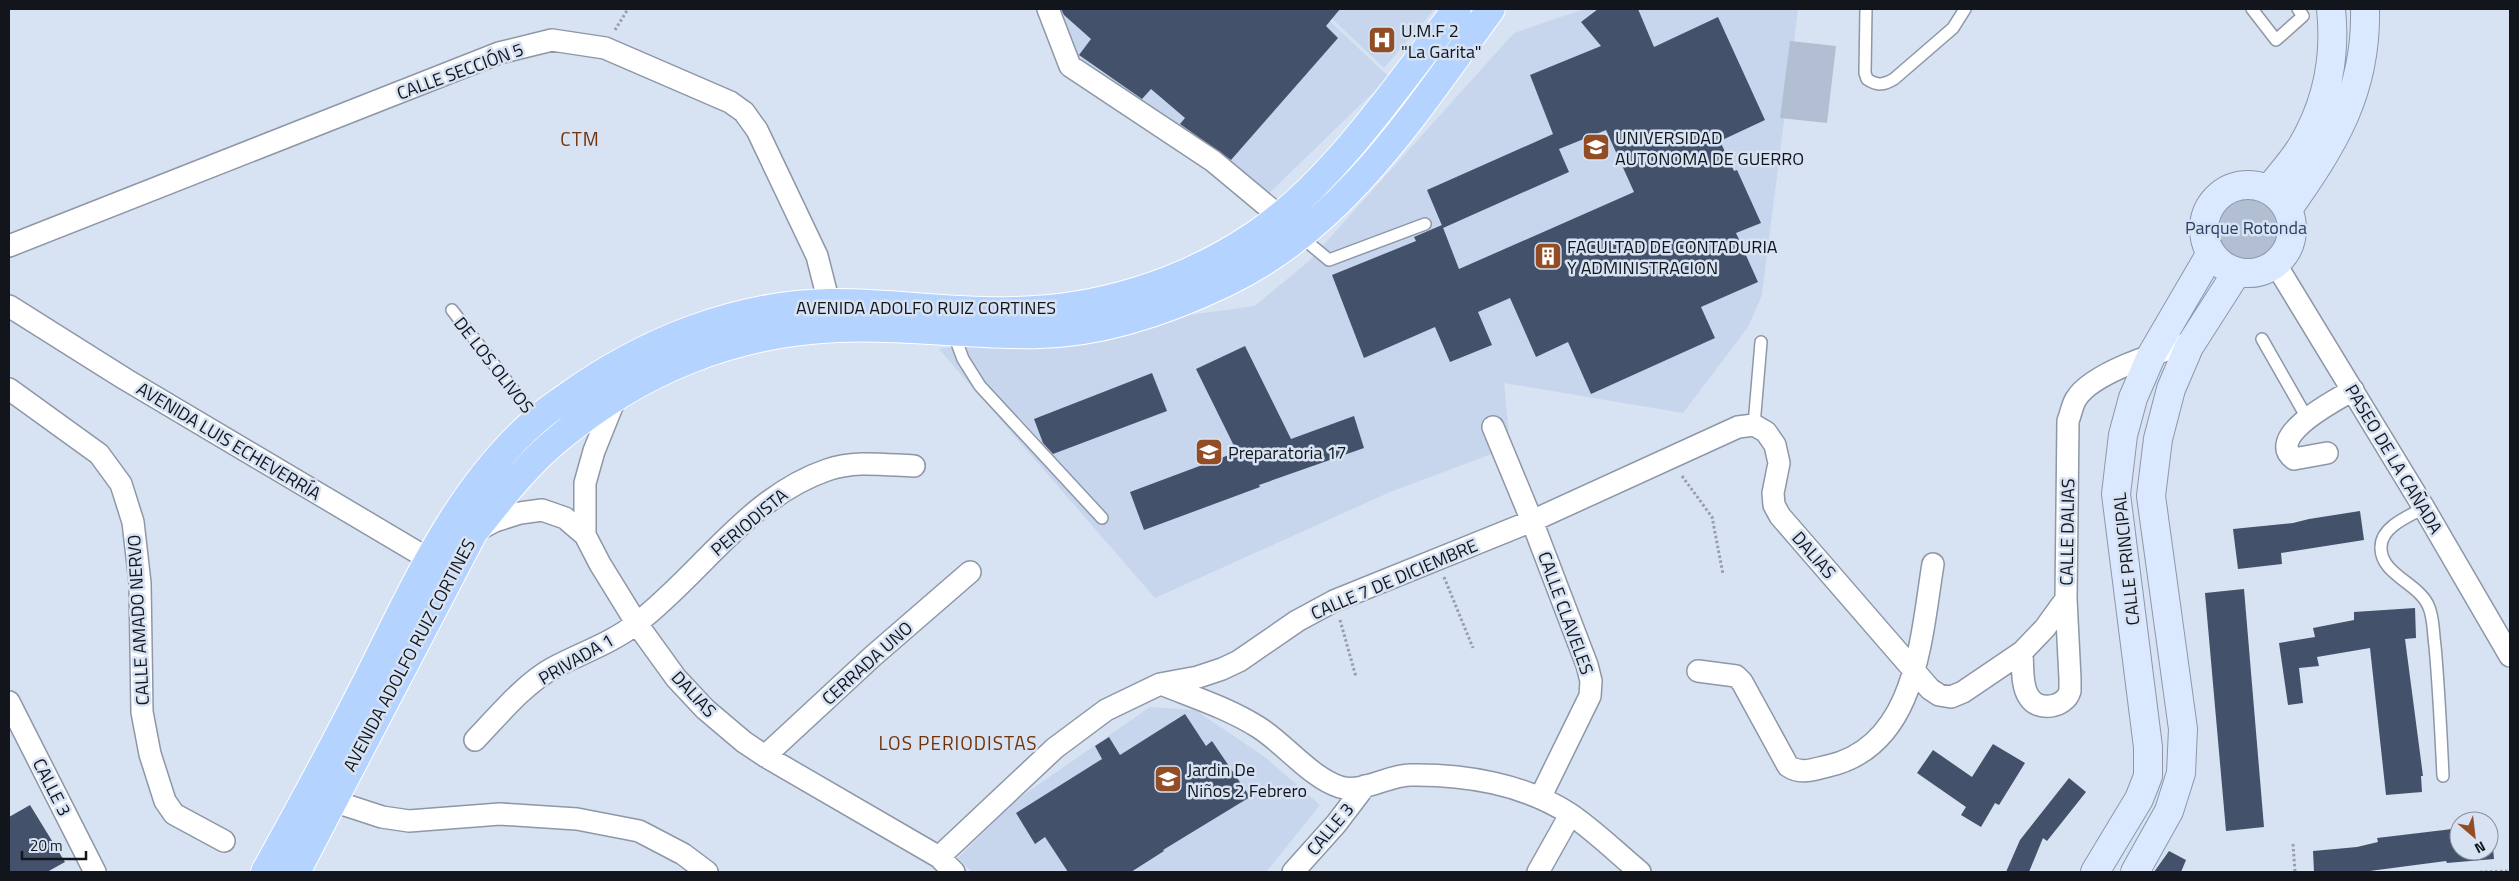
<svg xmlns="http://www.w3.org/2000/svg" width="2519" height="881" font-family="'Titillium Web',sans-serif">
<rect width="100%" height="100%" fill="#d7e2f3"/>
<path fill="#c7d6ed" d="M1051,9h266l72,68 -123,119 -194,-130z
M1322,9h110l1,2 -49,57z
M1584,9h214l-36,286 -14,32 -65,86 -179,-30 6,64 -120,45 -235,106 -216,-249 316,-43 54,-45 205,-228z
M1150,707l45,3 70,47 55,48 -53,66 -295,1 -14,-14 57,-57z"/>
<path fill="#b2bfd3" d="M1790,41l46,5 -9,77 -47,-5z
M2212 227a34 34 0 1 1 68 0a34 34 0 1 1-68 0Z"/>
<path fill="#43526a" d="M1061,9h279l-14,17 12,12 -107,122 -51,-36 5,-6 -34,-29 -9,10 -63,-44 12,-16 -27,-24z
M1598,9h40l16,38 64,-30 47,103 -45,21 14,30 3,-1 24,53 -25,10 22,49 -57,25 14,31 -124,56 -23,-52 -32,15 -26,-59 -32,14 14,33 -42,17 -15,-35 -71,31 -32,-83 84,-34 -2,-4 28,-12 17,44 175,-77 -28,-62 -47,19 10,23 -126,56 -16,-38 126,-56 -23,-59 71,-29 -20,-24z
M1245,346l46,93 63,-23 10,32 -105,37 1,2 -116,43 -14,-38 107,-40 -41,-83z
M1152,373l15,38 -114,43 -10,-11 -9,-24z
M2360,511l4,29 -83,13 1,11 -44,5 -5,-40 60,-6 16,-4z
M2244,589l20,238 -38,4 -21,-238z
M2415,608l1,30 -11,1 18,137h-2l1,16 -36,3 -16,-147 -53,9 2,9 -20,2 4,35 -15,2 -9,-62 36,-6 -2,-9 41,-8v-8z
M1185,714l21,32 6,-5 38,56 -87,53 1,1 -33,21h-63l-23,-35 -10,7 -19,-31 86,-54 -7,-13 14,-9 11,18z
M1993,744l32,19 -26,42 -4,-2 -14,24 -20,-12 5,-8 -49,-34 16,-23 39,27z
M2069,778l17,14 -39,49 -4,-3 -14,34h-23l14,-32z
M30,805l35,57 -18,10h-38v-55z
M2489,826h2l3,33 -47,4 -1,-2 -84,11h-48l-1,-21 44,-4 21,-5 -1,-4 67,-8 15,-2v23h30z
M2169,851l17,9 -5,12h-27z"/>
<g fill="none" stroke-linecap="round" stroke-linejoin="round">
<g stroke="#8d97a7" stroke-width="14">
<path id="lane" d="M1866,9l-1,64 2,6c10,7 17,6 27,0l59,-51 12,-19
M2252,9l24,31 27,-24 -5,-7
M1300,236l29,24 96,-36
M452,310l84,109
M953,332l10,27 17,27 122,132
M2262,339l45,79
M1754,425l7,-83
M2424,508c-15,8 -43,19 -43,39 -1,27 37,36 47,58 6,12 5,28 7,41 4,44 6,87 8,130"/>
</g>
<g stroke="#8d97a7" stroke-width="24">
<path id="street" d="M1048,9l22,57 143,95 78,65
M9,246l490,-193 53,-13 53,8 125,54 14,10 13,18 60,126 12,47
M2275,263l149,245 86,148
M9,306l116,73 317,188
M9,389l90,65 22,30 12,38 7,61 2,129 8,42 15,47 9,13 50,27
M1493,427l39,94 55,144 4,16 -1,15 -50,102
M2327,453l-33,6c-30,-23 44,-60 59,-69
M476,531l19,-10 25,-8 22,-3 23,8 20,17 15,29 37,60 39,54 29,31 39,33 21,14 174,101 15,15
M585,535v-52l9,-32 23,-57
M2022,652c1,13 -1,34 7,45 9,15 36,11 41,-6 0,-4 0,-8 0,-12l-4,-80
M1698,671l38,5 6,6 46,84c13,9 26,3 40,0 89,-20 93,-129 105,-202
M1161,684c32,13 67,24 97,43 26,16 53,51 82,60 22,7 48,-12 70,-12 54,-1 114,9 160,39 25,17 47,39 70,58
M9,702l86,170
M475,740c24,-25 48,-55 78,-72 28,-15 59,-25 84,-45 64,-49 111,-126 190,-153 28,-10 59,-5 87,-4
M765,756l108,-100 97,-84
M333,801l49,16 27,4 91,-7 77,5 62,12 44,23 24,18
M939,857l116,-109 51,-38 54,-26 38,-7 24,-8 17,-8 58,-40 37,-20 198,-80 206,-94 16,-2 12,7 9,13 4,18 -6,30 1,12 6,11 150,173 9,6 12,2 12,-5 59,-40 23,-24 21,-29 2,-178c3,-7 4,-16 8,-22 16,-27 87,-48 116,-57
M1293,872l43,-48 29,-38
M1538,872l32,-57"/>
</g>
<g stroke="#8d97a7" stroke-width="30">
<path id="secondary" d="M2204 229a44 44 0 1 1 88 0a44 44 0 1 1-88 0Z
M2269,189c11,-14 24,-28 33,-43 25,-42 34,-90 29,-137
M2288,209c46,-65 79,-118 77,-200
M2095,872l44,-73 9,-23v-29l-32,-253 7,-59 10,-37 19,-44 59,-101
M2135,872l34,-61 12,-38 2,-44 -32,-233 7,-57 13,-50 18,-42 48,-75"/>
</g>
<g stroke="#fff" stroke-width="30">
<path id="primary" d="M265,872c35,-63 69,-126 102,-191 47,-93 89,-191 169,-261 10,-9 21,-16 32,-24 76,-54 166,-91 261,-93 61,-1 123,10 184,8 85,-1 171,-28 242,-76 79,-53 143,-151 202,-226
M296,872l177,-339c27,-34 53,-68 86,-95 80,-67 175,-106 279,-110 67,-3 134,8 201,6 65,-1 130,-24 188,-52 118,-57 189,-171 264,-273"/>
</g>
<path stroke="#959eab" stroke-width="3" stroke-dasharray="2.5 2.5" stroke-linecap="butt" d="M615,30l13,-21
M1682,476l30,41 11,57
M1444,577l29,71
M1340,620l16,57
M2293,844l2,28
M2480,872l30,-1"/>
<use href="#lane" stroke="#fff" stroke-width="11"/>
<use href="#street" stroke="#fff" stroke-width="21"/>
<use href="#secondary" stroke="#dae9ff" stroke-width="28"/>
<use href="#primary" stroke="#b5d3ff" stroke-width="28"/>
</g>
<defs>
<g id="hospital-square" transform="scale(1.4375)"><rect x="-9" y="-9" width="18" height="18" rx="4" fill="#934d24" stroke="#d7e2f3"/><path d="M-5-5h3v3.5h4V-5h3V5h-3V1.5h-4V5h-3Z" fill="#fff"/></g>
<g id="school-square" transform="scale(1.4375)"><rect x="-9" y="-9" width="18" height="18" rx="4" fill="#934d24" stroke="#d7e2f3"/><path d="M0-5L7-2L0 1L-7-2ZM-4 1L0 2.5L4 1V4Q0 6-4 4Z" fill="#fff"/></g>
<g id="building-square" transform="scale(1.4375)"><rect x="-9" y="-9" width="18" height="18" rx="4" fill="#934d24" stroke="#d7e2f3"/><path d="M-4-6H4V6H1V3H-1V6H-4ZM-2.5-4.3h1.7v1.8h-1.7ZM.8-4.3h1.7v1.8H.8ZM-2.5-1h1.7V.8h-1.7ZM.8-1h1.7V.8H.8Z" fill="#fff"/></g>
</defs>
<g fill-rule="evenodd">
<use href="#hospital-square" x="1382" y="40"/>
<use href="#school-square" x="1596" y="147"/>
<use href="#building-square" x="1548" y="256"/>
<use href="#school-square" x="1209" y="452"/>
<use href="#school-square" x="1168" y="779"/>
</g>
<g text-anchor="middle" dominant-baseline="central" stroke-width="5" stroke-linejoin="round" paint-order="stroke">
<g font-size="18" fill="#12161c" stroke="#d7e2f3" text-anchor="start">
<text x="1401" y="30">U.M.F 2<tspan x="1401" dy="21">"La Garita"</tspan></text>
<text x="1615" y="137">UNIVERSIDAD<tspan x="1615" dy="21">AUTONOMA DE GUERRO</tspan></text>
<text x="1567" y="246">FACULTAD DE CONTADURIA<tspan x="1567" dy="21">Y ADMINISTRACION</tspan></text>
<text x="1228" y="452">Preparatoria 17</text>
<text x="1187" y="769">Jardin De<tspan x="1187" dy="21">Niños 2 Febrero</tspan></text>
</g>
<g font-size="18" fill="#12161c" stroke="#d7e2f3">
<text transform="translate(460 71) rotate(-20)">CALLE SECCIÓN 5</text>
<text x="926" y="307">AVENIDA ADOLFO RUIZ CORTINES</text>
<text transform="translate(494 365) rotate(52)">DE LOS OLIVOS</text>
<text transform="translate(229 441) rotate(31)">AVENIDA LUIS ECHEVERRÍA</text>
<text transform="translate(2394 459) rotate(59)">PASEO DE LA CAÑADA</text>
<text transform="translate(749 522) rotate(-40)">PERIODISTA</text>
<text transform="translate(2067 532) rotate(-89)">CALLE DALIAS</text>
<text transform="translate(1814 555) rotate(49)">DALIAS</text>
<text transform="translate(2126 559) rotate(-96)">CALLE PRINCIPAL</text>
<text transform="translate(1394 579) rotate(-23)">CALLE 7 DE DICIEMBRE</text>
<text transform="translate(1566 613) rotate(70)">CALLE CLAVELES</text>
<text transform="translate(138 620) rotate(-93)">CALLE AMADO NERVO</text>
<text transform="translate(409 655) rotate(-62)">AVENIDA ADOLFO RUIZ CORTINES</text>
<text transform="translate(576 659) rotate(-30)">PRIVADA 1</text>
<text transform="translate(867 663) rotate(-42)">CERRADA UNO</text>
<text transform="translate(694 694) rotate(47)">DALIAS</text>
<text transform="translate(52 787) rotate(63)">CALLE 3</text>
<text transform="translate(1330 829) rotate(-50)">CALLE 3</text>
</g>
<g font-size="18" fill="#263f66" stroke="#d7e2f3">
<text x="2246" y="227">Parque Rotonda</text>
</g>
<g font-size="19" letter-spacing="1" fill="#6f3209" stroke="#d7e2f3">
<text x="580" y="138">CTM</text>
<text x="958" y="742">LOS PERIODISTAS</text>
</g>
</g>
<rect width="2519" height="881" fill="none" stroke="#12161c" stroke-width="20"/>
<g transform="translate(2474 836) rotate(152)"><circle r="24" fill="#d7e2f3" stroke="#88909d"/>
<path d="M0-4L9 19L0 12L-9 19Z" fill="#934d24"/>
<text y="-8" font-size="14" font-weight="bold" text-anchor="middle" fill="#12161c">N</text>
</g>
<path d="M22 851v8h64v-8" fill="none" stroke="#12161c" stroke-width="2.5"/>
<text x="30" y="851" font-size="15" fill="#12161c" stroke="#d7e2f3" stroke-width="4" paint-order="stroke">20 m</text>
</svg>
